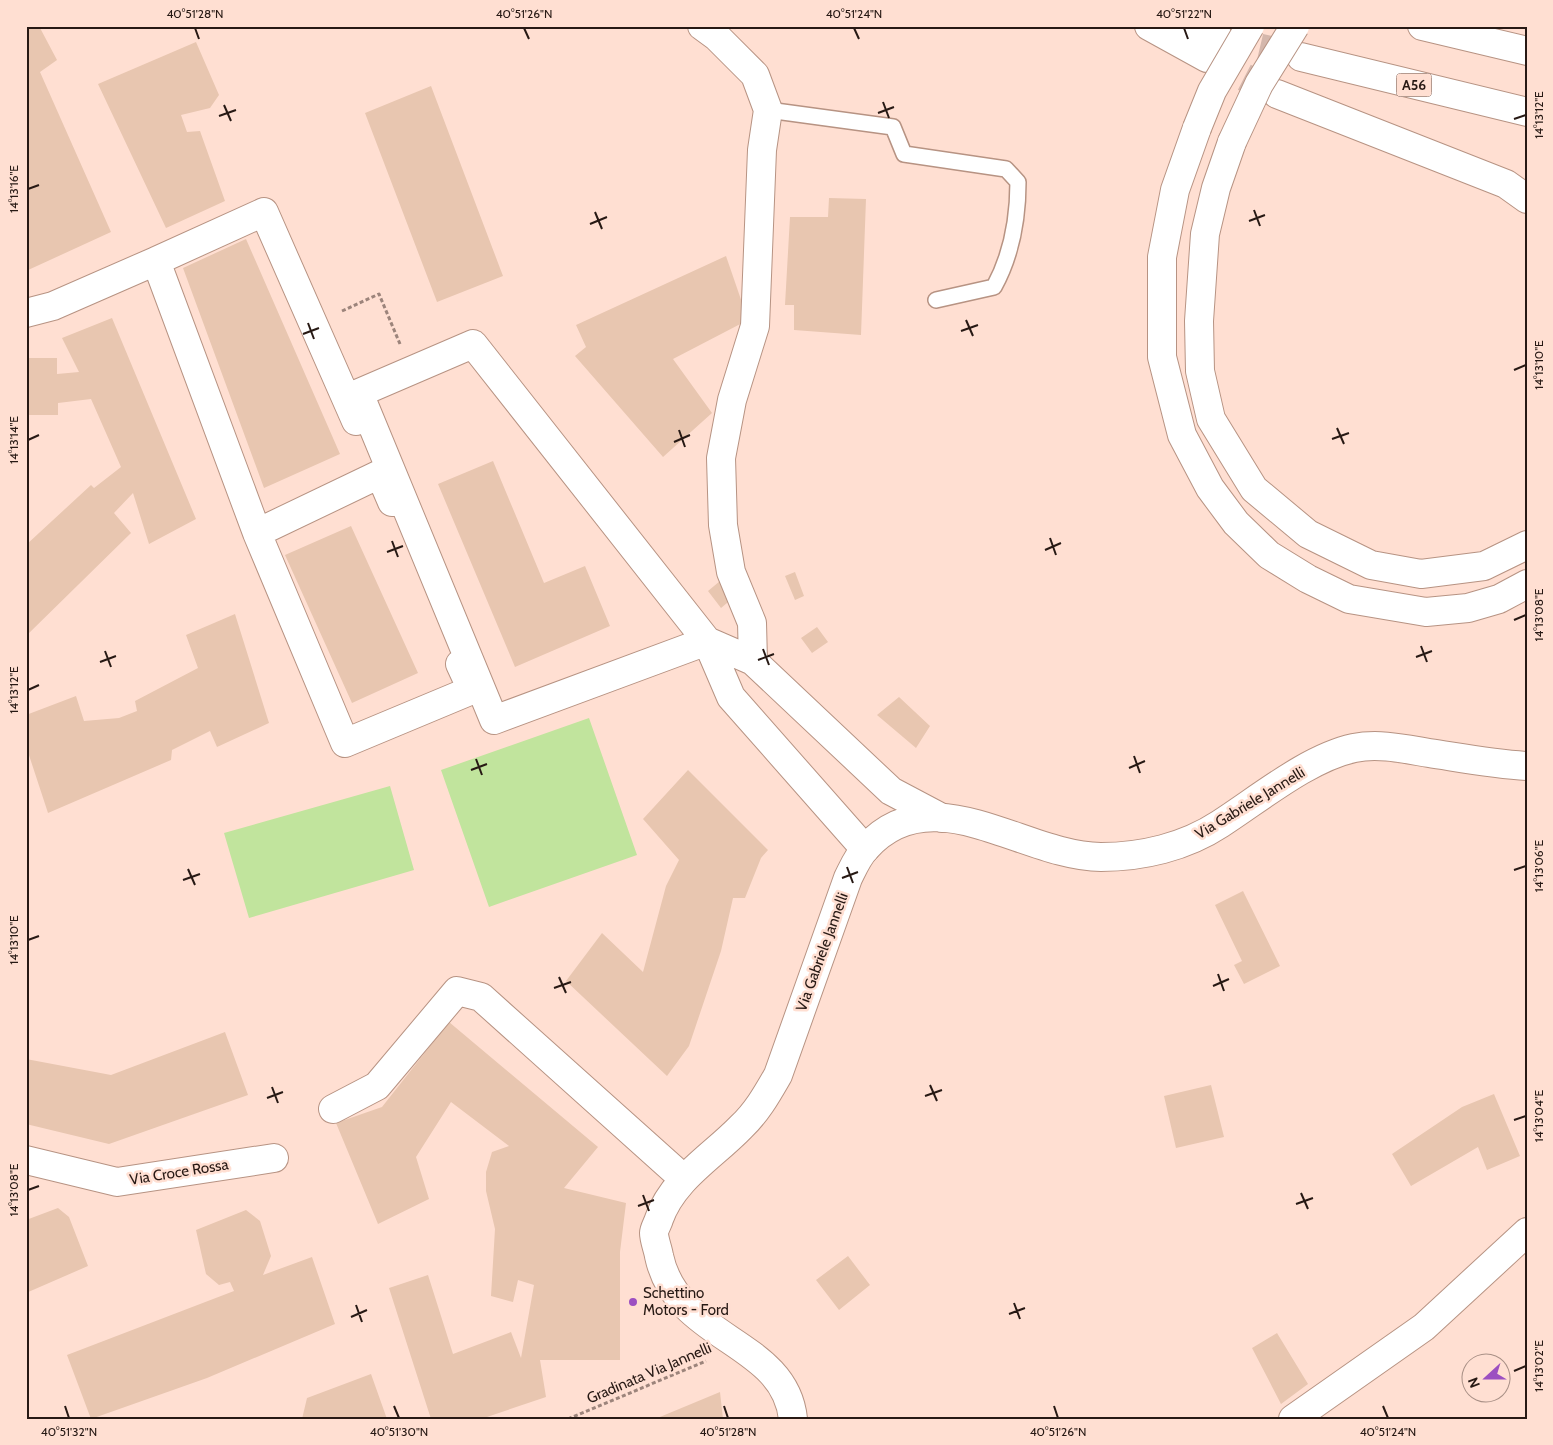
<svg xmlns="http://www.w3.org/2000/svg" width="1553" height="1445" font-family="Cabin,sans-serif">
<rect width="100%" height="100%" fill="#ffdfd2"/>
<path fill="#c1e49d" d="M589,718l48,137 -148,52 -48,-137z
M390,786l24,84 -165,48 -25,-85z"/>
<path fill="#e8c6b0" d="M26,26h13l18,34 -17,12 71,160 -85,39z
M196,42l23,53 -9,13 -29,7 6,17 13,-1 25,70 -59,27 -68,-144z
M431,86l72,190 -66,26 -72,-189z
M829,198l37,1 -5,136 -67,-5v-25h-9l5,-88h38z
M246,239l94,215 -76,34 -81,-220z
M726,256l22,64 -75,39 39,54 -49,44 -88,-101 11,-9 -10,-22z
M112,318l84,201 -47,25 -16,-51 -19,20 17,20 -105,103v-91l65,-60 3,3 27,-21 -30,-68 -33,4v12h-32v-57h31v16l22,-2 -17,-34z
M493,461l51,122 41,-17 25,60 -95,41 -77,-183z
M351,526l67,147 -66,30 -67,-148z
M795,572l9,24 -9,4 -10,-24z
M720,581l13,17 -12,10 -13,-17z
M235,614l34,109 -52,24 -7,-16 -38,19 -1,10 -123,53 -22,-67v-31l50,-19 8,25 35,-3 18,-7 -2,-10 63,-33 -12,-33z
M817,627l11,15 -16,11 -11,-15z
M899,697l31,29 -14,22 -39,-33z
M688,770l80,80 -7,8 -16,40h-12l-12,53 -32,95 -22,30 -101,-95 36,-48 41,39 23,-86 13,-26 -36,-41z
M1243,891l37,75 -36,18 -10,-19 8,-4 -27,-56z
M449,1022l149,125 -34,41 62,15 -6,49v108h-80l6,37 -65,22h-50l-42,-131 39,-13 25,79 58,-22 10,26 13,-73 -16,-5 -5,22 -22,-6 4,-67 -9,-38v-19l6,-20 17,-6 -58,-44 -35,55 13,42 -51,25 -42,-101 46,-16z
M225,1032l23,63 -139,49 -83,-20v-65l85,16z
M1211,1085l13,52 -48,11 -12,-52z
M1494,1094l26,62 -33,14 -9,-23 -67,39 -19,-32 70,-47z
M58,1208l11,9 19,49 -62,27v-73z
M246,1210l14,11 11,35 -8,19 49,-18 23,67 -128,54 -116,41 -24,-64 167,-64 -4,-9 -11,3 -13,-11 -10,-44z
M848,1256l22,29 -31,25 -23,-30z
M1277,1333l31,51 -27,20 -29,-56z
M371,1374l16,45h-85l5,-21z
M720,1392l3,27h-68z"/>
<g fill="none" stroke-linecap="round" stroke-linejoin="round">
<path stroke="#d4b7ac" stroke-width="28" stroke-dasharray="28 14" stroke-linecap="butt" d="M1219,38l81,19
M1207,58l70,36"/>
<g stroke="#b79383" stroke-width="18">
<path id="service" d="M768,110l125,17 11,27 102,15 12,13c0,36 -7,74 -24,105l-58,13"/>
</g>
<g stroke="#b79383" stroke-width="30">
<path id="minor" d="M702,26l15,11 38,38 13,35 -6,40 -7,176 -23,74 -11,58 2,67 8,47 21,51 1,38
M26,313l27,-7 103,-45
M356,421l-92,-209 -108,49 101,272 88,210 127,-53 -12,-26
M257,533l123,-59 12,28
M865,849l-134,-152 -24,-56 -234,-297 -114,49 135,327 213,-79 46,20 138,130 51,27
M333,1109l44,-23 80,-95 24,6 203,182
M26,1160l91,22 157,-24
M1293,1419l131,-92 103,-95"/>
</g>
<g stroke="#b79383" stroke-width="30">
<path id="secondary" d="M793,1419c-8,-79 -116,-78 -134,-163 -1,-7 -5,-16 -5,-23 0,-4 4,-10 5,-14 14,-40 53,-62 82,-92 16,-15 26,-33 37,-52l70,-197c5,-10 10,-22 18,-30 66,-74 158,9 235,9 41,0 84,-10 119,-33 39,-25 88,-66 134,-76 25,-5 51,1 75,5 33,5 65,11 98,13"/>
</g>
<g stroke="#b79383" stroke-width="30">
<path id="motorway" d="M1149,26l58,32
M1174,26l45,12
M1422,26l105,25
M1301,57l226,55
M1277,94l229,90 21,15
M1197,128l-22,62 -13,67v100l20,78 28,53 26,35 33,32 39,24 41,20 77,13 42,-4 31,-9 28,-15
M1232,142l-16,46 -11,46 -6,87 1,50 11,48 43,70 54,45 63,31 50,9 63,-8 43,-21"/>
</g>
<path stroke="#9c847b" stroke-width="3" stroke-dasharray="4 2.5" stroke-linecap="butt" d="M342,311l37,-17 21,50
M568,1419l138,-58"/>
<use href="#service" stroke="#fff" stroke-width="15"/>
<use href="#minor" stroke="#fff" stroke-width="28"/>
<use href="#secondary" stroke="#fff" stroke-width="28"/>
<use href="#motorway" stroke="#fff" stroke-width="28"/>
<g stroke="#b79383" stroke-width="30" stroke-linecap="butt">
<path id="motorway-bridge" d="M1197,128l15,-37 38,-65
M1232,142l27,-58 36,-58"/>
</g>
<use href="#motorway-bridge" stroke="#fff" stroke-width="28"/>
</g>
<path fill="none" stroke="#271914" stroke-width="2" d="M195,28l4,11M524,28l5,11M854,28l5,11M1184,28l4,11M883,102l6,16M224,105l7,16M878,113l16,-6M219,116l17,-6M1514,119l12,-4M28,189l11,-4M1254,210l6,16M595,212l7,17M1249,221l16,-6M590,224l17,-7M966,320l7,16M308,323l6,16M961,331l17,-6M303,334l16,-6M1514,370l12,-5M1337,428l7,16M679,430l6,17M1332,439l17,-6M28,440l11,-5M674,442l16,-7M1050,538l6,17M392,541l6,16M1045,550l16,-7M387,552l16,-6M1514,620l12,-5M1421,646l6,16M763,649l6,16M105,651l6,16M1416,657l16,-6M758,660l16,-6M100,662l16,-6M28,690l11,-5M1134,756l6,17M476,759l6,16M1129,768l16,-7M471,770l16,-6M847,867l6,16M188,869l7,16M1514,870l12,-4M842,878l16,-6M183,880l17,-6M28,940l11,-4M1218,974l6,17M559,977l7,16M1213,986l16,-7M554,988l17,-6M930,1085l7,16M272,1087l6,16M925,1096l17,-6M267,1098l16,-6M1514,1120l12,-4M28,1190l11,-4M1301,1193l7,16M643,1195l6,16M1296,1204l17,-6M638,1206l16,-6M1014,1303l6,16M356,1305l6,17M1009,1314l16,-6M351,1317l16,-7M1514,1371l12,-5M65,1406l4,12M394,1406l5,12M724,1406l4,12M1054,1406l4,12M1383,1406l5,12"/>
<circle fill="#9c4fc1" stroke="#ffdfd2" stroke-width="2" cx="633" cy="1302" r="5"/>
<g text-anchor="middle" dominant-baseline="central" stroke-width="5" stroke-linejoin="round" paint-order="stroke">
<rect fill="#ffdfd2" stroke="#68544d" stroke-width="1" x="1396.5" y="73.5" width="35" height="23" rx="4"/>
<g font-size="14" font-weight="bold" fill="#271914">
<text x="1414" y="85">A56</text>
</g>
<g font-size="15" fill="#271914" stroke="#ffdfd2">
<text transform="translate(1250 803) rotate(-31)">Via Gabriele Jannelli</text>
<text transform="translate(822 952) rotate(-70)">Via Gabriele Jannelli</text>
<text transform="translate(179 1172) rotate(-9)">Via Croce Rossa</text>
<text transform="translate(649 1373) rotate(-23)">Gradinata Via Jannelli</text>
</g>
<g font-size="15" fill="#271914" stroke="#ffdfd2" text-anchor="start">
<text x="643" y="1293">Schettino<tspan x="643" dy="17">Motors - Ford</tspan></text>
</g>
</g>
<rect width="1553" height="1445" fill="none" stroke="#ffdfd2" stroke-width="55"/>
<g transform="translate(1486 1378) rotate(249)"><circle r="24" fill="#ffdfd2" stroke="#a99086"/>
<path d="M0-4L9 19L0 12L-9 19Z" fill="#9c4fc1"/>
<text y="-8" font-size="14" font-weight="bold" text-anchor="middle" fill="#271914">N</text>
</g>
<rect x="28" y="28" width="1498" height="1390" fill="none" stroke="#271914" stroke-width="2"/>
<g font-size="12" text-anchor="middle" fill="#271914">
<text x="195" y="18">40°51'28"N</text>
<text x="524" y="18">40°51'26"N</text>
<text x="854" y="18">40°51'24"N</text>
<text x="1184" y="18">40°51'22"N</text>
<text transform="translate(1539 115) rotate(-90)" y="4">14°13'12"E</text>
<text transform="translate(14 189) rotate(-90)" y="4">14°13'16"E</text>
<text transform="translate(1539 365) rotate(-90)" y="4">14°13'10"E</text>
<text transform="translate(14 440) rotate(-90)" y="4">14°13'14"E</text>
<text transform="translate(1539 615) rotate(-90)" y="4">14°13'08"E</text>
<text transform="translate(14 690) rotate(-90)" y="4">14°13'12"E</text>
<text transform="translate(1539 866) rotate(-90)" y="4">14°13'06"E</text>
<text transform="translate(14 940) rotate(-90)" y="4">14°13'10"E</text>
<text transform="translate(1539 1116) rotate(-90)" y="4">14°13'04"E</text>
<text transform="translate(14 1190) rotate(-90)" y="4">14°13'08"E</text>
<text transform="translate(1539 1366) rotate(-90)" y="4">14°13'02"E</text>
<text x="69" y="1436">40°51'32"N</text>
<text x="399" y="1436">40°51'30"N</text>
<text x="728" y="1436">40°51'28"N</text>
<text x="1058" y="1436">40°51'26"N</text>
<text x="1388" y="1436">40°51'24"N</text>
</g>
</svg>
